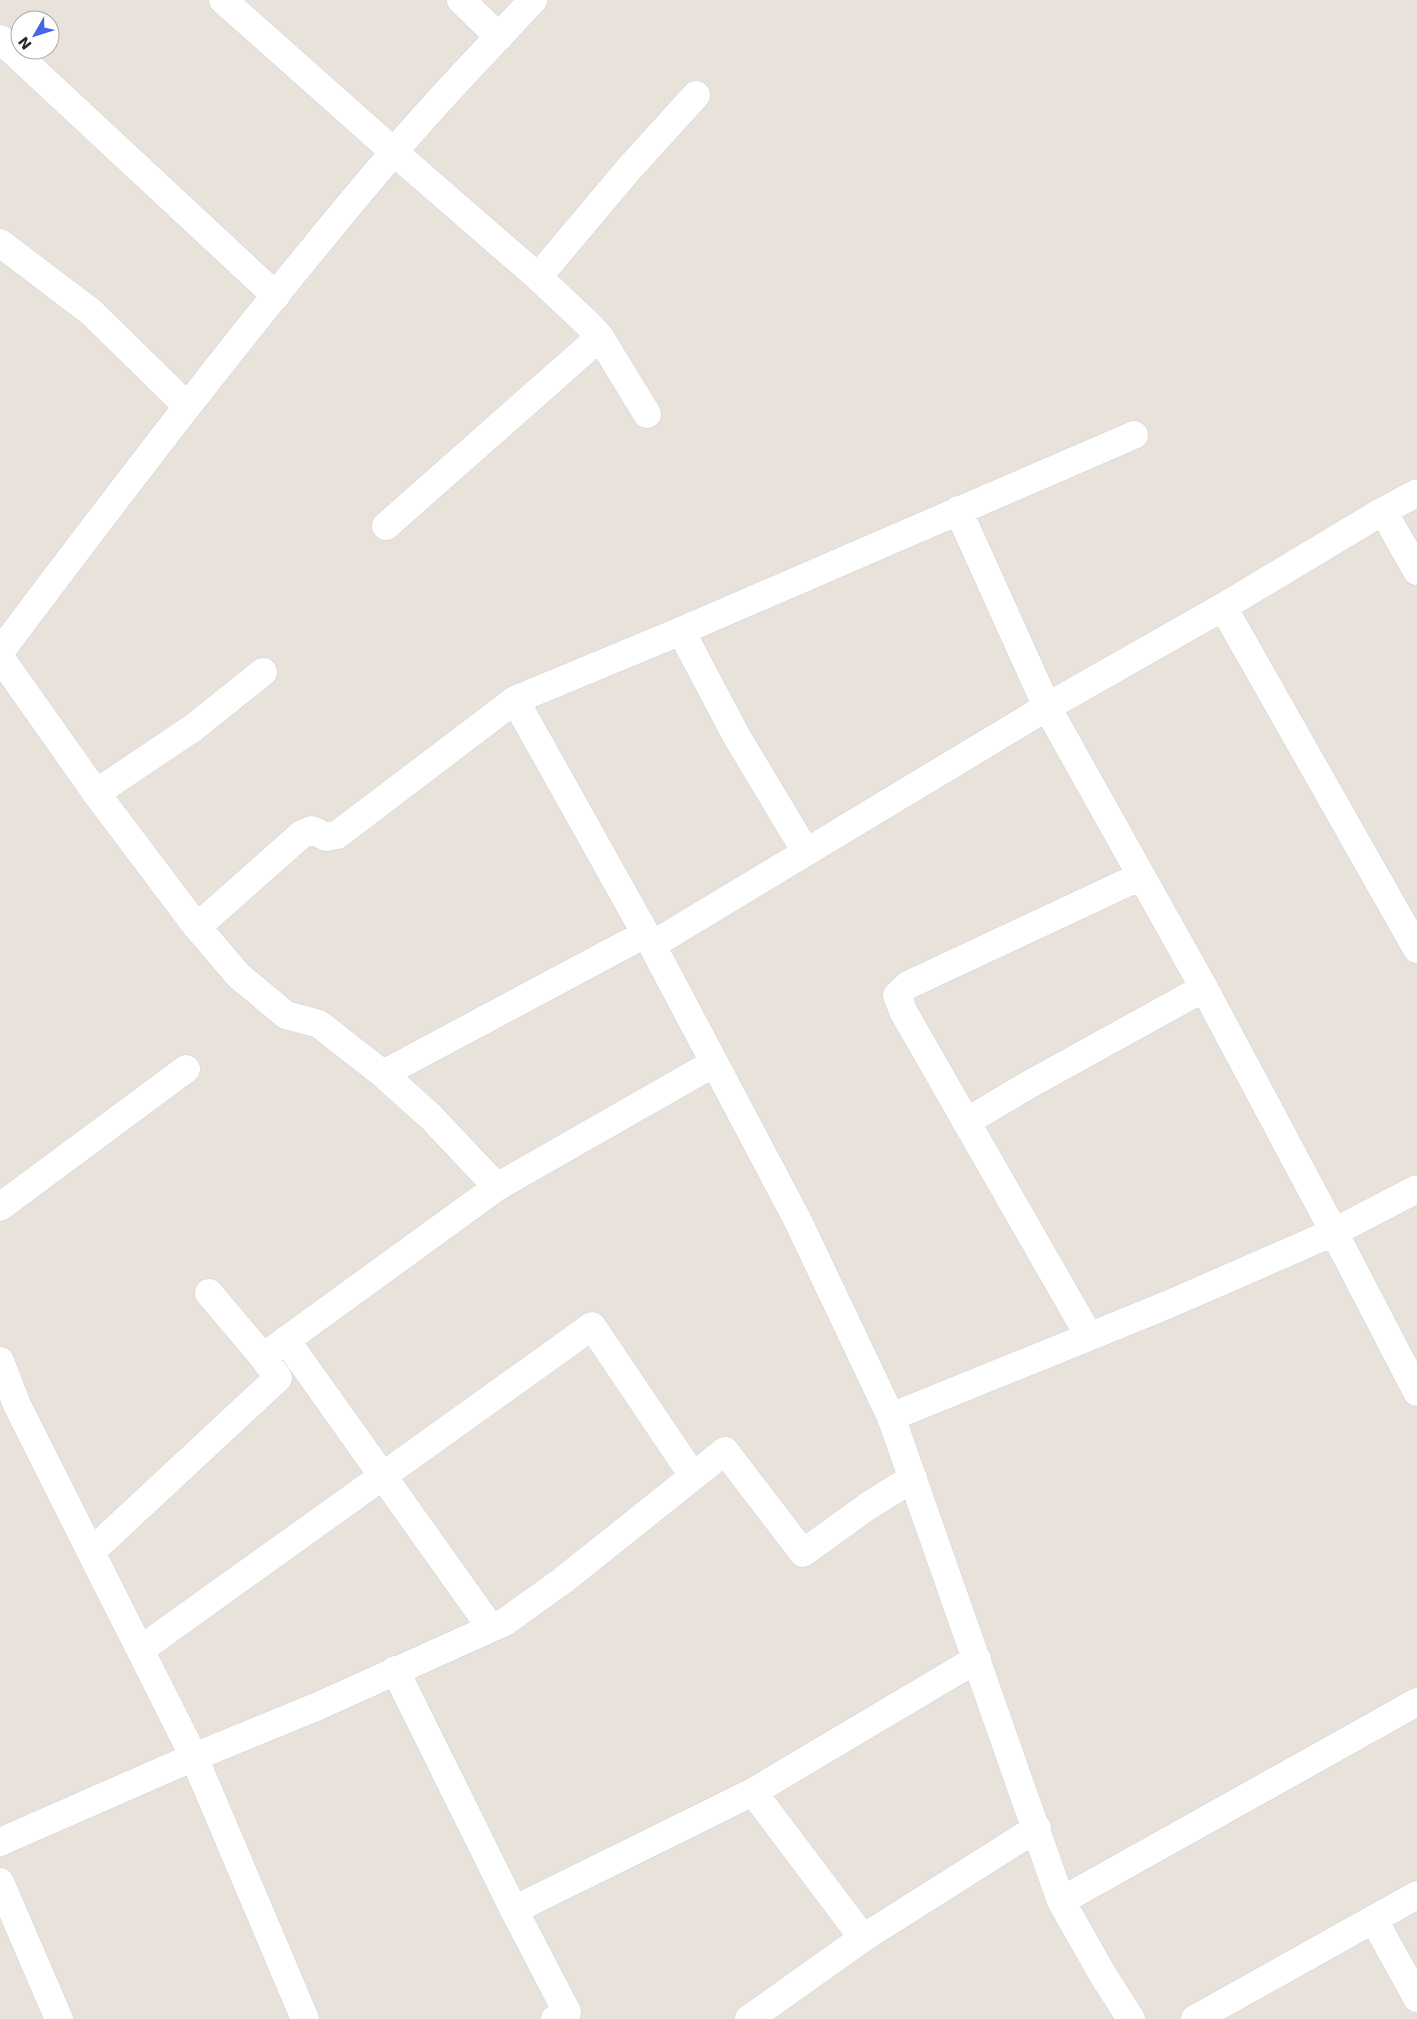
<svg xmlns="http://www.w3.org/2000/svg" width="1417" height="2019" font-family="'DejaVu Sans',sans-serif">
<rect width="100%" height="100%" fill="#e9e2da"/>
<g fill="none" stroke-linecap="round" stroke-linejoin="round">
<g stroke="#cfd2df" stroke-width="29">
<path id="street" d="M223,0l171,152 144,125 51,48 11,12 47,77
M461,0l38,37
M0,39l276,257
M0,243l91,69 96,94
M538,277l90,-107 68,-75
M958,510l89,197 157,281 130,244 83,160
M1383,511l34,60
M386,526l214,-189
M1223,607l194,342
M681,631l56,106 69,115
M0,652c127,-169 256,-338 393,-499 44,-53 93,-102 140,-153
M0,657l96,136 101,134 42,49 47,39 33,9 64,50 48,43 66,70
M515,700l137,245 145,274 94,198 170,484 42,74 28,44
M96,793l97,-65 70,-56
M197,927l105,-93 10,-4 14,7 11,-2 178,-135 166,-69 453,-196
M652,945l395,-238 176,-100 160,-96 34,-18
M383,1074l262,-140
M966,1122l64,-38 174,-96
M0,1207l186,-138
M1089,1336l-186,-325 -6,-16 11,-10 233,-109
M286,1340l205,288
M263,1357l234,-170 217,-124
M0,1361l17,44 177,352 111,262
M891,1417l276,-112 167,-73 83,-43
M91,1552l187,-174 -15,-21 -54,-64
M140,1650l452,-324 101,150
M395,1670l119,240 53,102 -12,7
M753,1792l110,146
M0,1842l194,-85 122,-50 189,-85 57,-41 163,-130 78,102 65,-47 45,-28
M0,1882l59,137
M1061,1901l356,-199
M514,1910l239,-118 224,-133
M1374,1920l43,78
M749,2019l114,-81 174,-110
M1195,2019l222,-124"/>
</g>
<use href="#street" stroke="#fff" stroke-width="28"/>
</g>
<g transform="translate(35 35) rotate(231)"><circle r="24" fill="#ffffff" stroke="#a9a9a9"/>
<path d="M0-4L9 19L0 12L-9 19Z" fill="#4666ea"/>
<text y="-8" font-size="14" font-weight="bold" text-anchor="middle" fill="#272727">N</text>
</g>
</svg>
